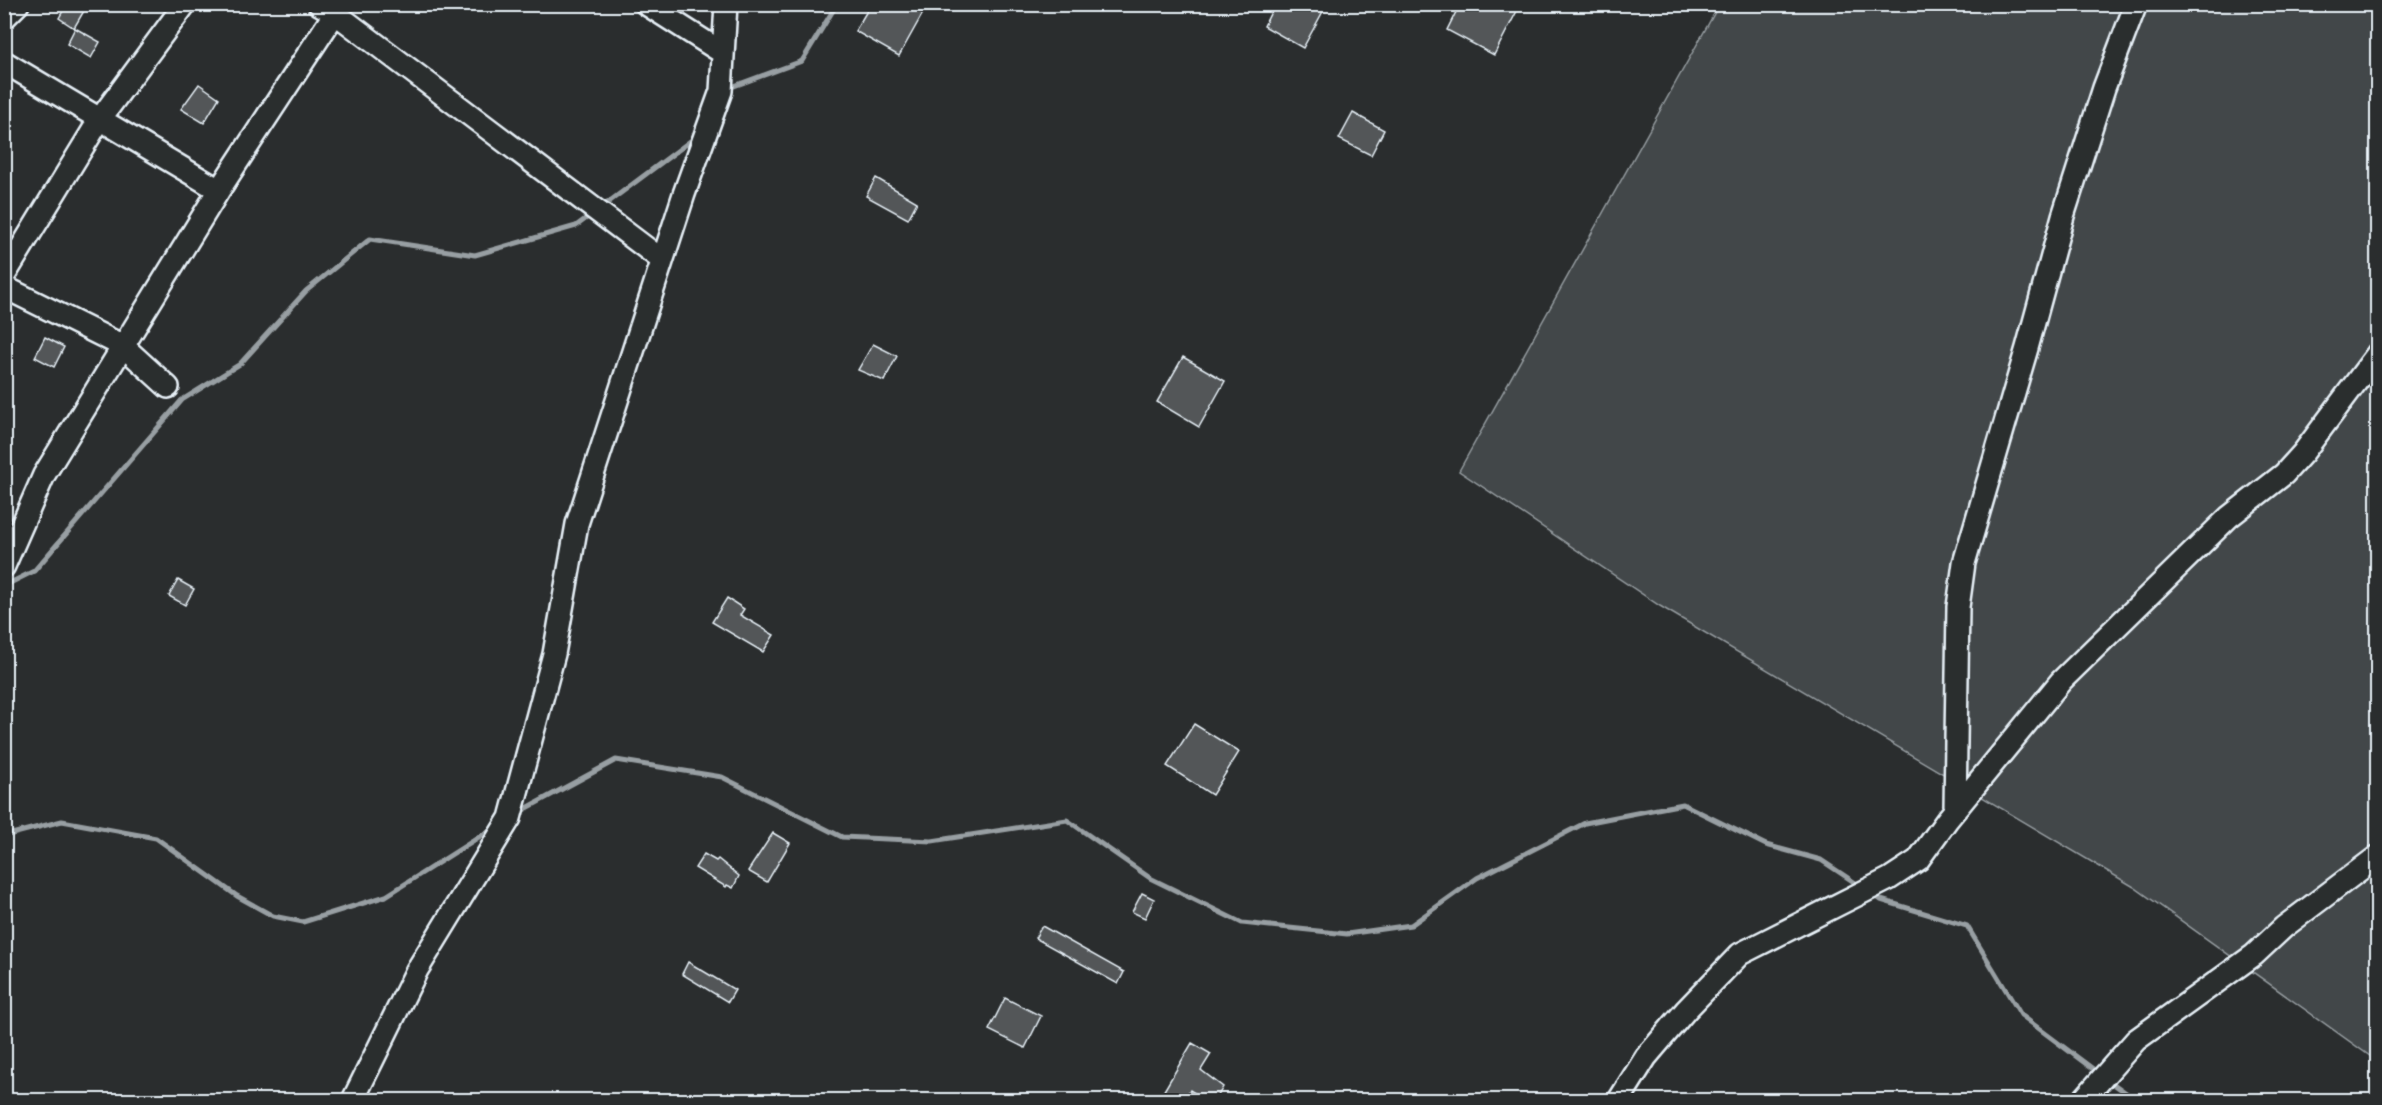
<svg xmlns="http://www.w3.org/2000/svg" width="2382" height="1105" font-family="Sriracha,sans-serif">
<rect width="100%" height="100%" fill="#2a2d2e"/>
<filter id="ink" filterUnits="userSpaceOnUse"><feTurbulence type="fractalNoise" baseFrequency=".0167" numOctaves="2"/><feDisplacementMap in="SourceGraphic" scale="12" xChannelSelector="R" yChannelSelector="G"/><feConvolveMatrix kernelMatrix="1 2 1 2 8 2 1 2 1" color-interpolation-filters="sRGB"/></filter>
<g filter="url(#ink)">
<path fill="#424648" stroke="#959ca0" stroke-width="1.5" d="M1719,5h658v1056l-243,-174 -474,-281 -201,-135z"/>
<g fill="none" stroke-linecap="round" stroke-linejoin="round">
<path stroke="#989fa3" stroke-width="5" d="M726,89l76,-28 35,-57
M602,207l91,-68 3,-6
M4,586l30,-15 148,-171 58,-36 66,-73 64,-52 105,16 101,-29 16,-12
M516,814l100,-54 106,17 120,60 90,4 135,-21 83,58 92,45 105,11 64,-9 66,-47 108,-55 98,-19 83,41 55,15 39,26
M4,836l58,-15 94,17 81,58 36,20 30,6 83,-26 112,-71
M1873,894l8,6 86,26 54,89 80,60
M2108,1080l28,20"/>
</g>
<path fill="#535759" stroke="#e8f1f8" stroke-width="1.5" d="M67,4h21l-14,24 -15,-10z
M871,4h57l-29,52 -44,-25z
M1275,4h52l-24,44 -39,-22z
M1460,4h49l9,5 -24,46 -47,-25z
M75,28l25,14 -9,16 -24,-14z
M199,84l20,14 -15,25 -23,-14z
M1353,113l31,17 -13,25 -32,-16z
M876,178l41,24 -9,17 -42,-23z
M45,337l19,10 -10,20 -19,-10z
M873,344l24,12 -13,25 -26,-11z
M1183,357l42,24 -26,46 -42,-25z
M178,580l16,9 -9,16 -16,-9z
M727,598l17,11 -4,6 34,20 -11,17 -51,-30z
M1194,724l45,28 -27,43 -45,-29z
M773,833l17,10 -23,39 -19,-11z
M704,854l12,7 2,-2 21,17 -6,12 -6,-3 -1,2 -31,-19z
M1142,893l12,6 -9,19 -13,-6z
M1042,926l82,46 -6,12 -83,-46z
M688,962l47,28 -7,12 -46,-28z
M1005,998l36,18 -16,32 -36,-18z
M1192,1043l19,11 -10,16 22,17 -8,14h-8l-17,-11 -7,11h-9l-12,-7z"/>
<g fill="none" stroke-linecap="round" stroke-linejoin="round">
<g stroke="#e8f1f8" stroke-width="26">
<path id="minor" d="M319,4l16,9 327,247
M646,4l77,49
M4,18l14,-14
M4,62l215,128
M4,276l96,-157 85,-115
M4,287l119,59 45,41
M4,566l40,-91 175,-285 122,-186
M1955,810l3,-203 6,-44 63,-215 36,-132 41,-128 32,-84
M353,1100l64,-130 93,-152 44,-164 23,-130 107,-330 37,-103 5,-87
M1619,1100l27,-43 40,-47 54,-56 149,-75 29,-19 29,-40 114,-139 168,-164 55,-43 19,-21 75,-100
M2083,1100l53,-60 118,-85 30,-28 94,-71"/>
</g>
<use href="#minor" stroke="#2a2d2e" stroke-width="21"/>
</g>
</g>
<rect width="2382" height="1105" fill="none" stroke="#2a2d2e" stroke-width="24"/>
<rect x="12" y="12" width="2358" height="1081" fill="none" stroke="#e8f1f8" stroke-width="2" filter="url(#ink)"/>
</svg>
